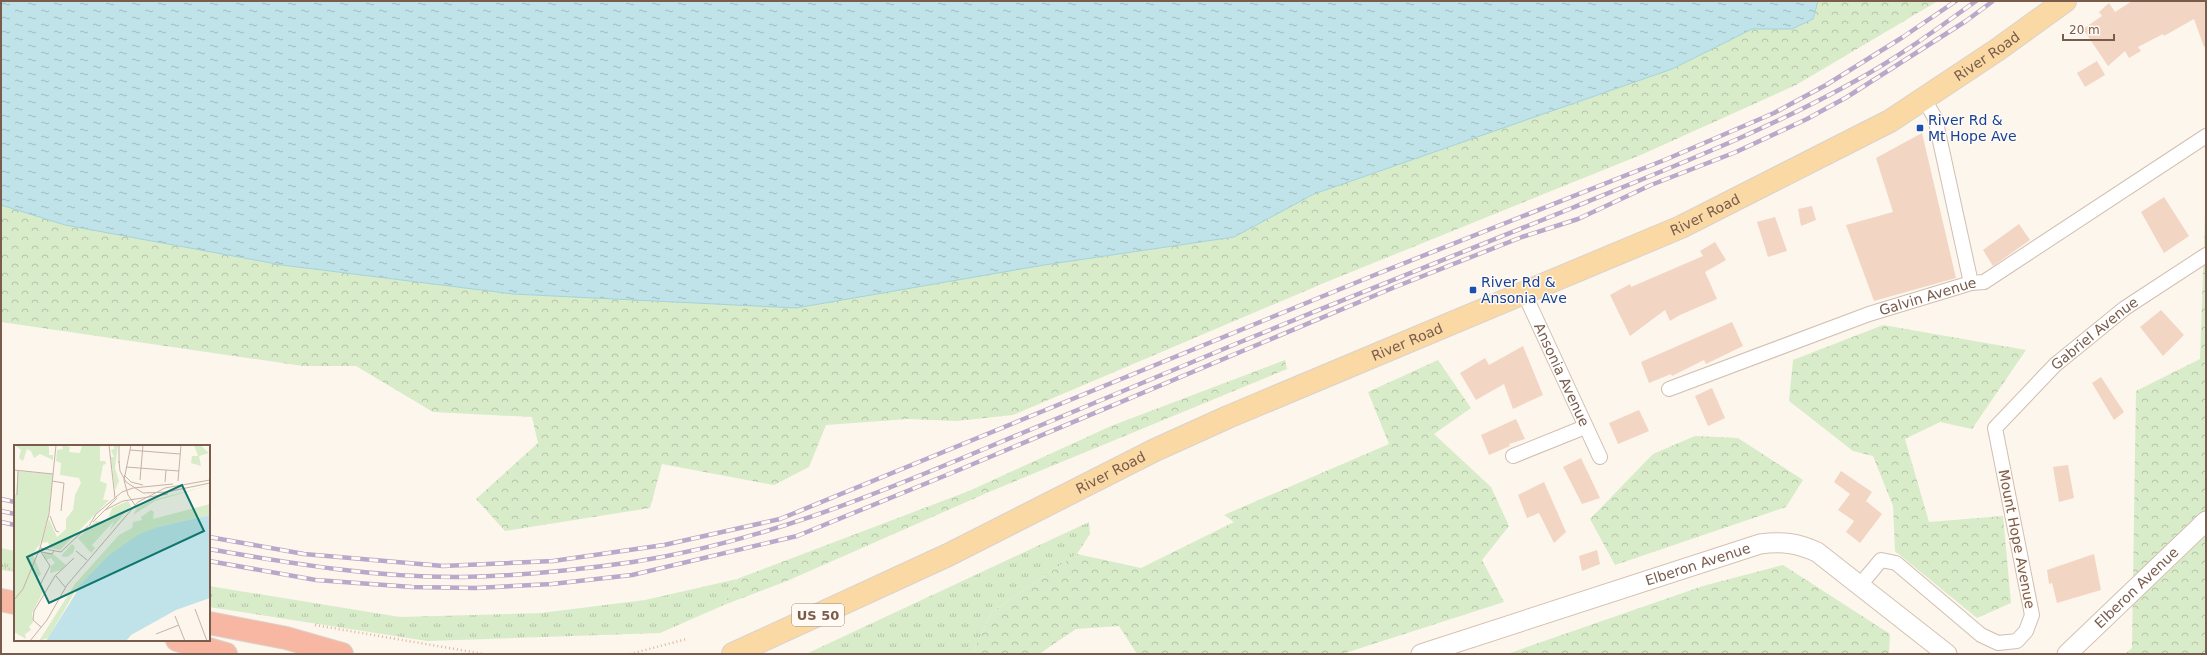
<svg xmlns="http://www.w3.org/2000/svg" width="2207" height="655" font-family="'DejaVu Sans',sans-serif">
<defs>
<pattern id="grass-tufts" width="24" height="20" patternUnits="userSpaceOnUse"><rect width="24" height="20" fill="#d8ecc9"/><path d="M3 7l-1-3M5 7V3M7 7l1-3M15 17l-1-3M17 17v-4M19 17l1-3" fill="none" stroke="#b4c2a5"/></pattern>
<pattern id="forest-crowns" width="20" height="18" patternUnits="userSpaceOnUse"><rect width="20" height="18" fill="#d8ecc9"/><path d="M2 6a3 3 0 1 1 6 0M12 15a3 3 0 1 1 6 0" fill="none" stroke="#b4c2a5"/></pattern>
<pattern id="water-ripples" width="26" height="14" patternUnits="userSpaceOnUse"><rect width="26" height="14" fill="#bfe3e8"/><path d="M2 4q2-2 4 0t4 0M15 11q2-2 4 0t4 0" fill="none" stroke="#a0bbbe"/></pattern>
</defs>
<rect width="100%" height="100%" fill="#fdf6ec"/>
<path fill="url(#grass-tufts)" d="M1089,522l1,12 -13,20 -85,58 -20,42h-166z
M1,548l14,3v21l-14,-2z
M737,579l-13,26 -64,28 -233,8 -218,-34v-21l191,31 141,-4 104,-13z"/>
<path fill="url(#forest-crowns)" d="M1818,1h120l-142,84 -153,69 -319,129 -311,132 -56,6 -49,-2 -82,6 -17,42 -35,18 -112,-21 -12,44 -145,23 -29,-32 62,-56 -6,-26 -99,-5 -77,-46h-53l-302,-44v-117l64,20 217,40 231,29 531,-29 190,-28 80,-43 358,-125 80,-40h40l21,-10z
M2206,185v469h-81l7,-6 4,-257 64,-32z
M1883,325l143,25 -54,79 -32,-7 -35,17 24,83 74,-6 8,87 -34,15 -82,-67 -2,-45 -20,-50 -20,-5 -64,-50 4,-41z
M1285,360l2,9 -298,123 -202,89 -63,24 13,-26 232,-88 142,-65z
M1438,360l33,48 -37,26 57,53 18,39 -27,34 22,42 -162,52h-205l-18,-28 -43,3 -37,25h-67l20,-42 85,-58 64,14 93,-46 -10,-7 165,-71 -21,-52z
M1695,436l43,2 65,42 -17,27 -171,58 -25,-46 63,-65z
M1783,565l107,69 -1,20h-382l196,-68z"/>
<path fill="url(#water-ripples)" stroke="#a5d3da" d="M1,1h1817l-5,18 -21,10h-40l-80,40 -358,125 -80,43 -190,28 -248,43 -283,-14 -231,-29 -217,-40 -64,-20z"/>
<path fill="#f3d5c3" d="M2132,1h74v45l-2,1 -10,-28 -30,17 -1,-2 -25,13 3,4 -12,7 -4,-7 -17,15 -25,-37 19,-13 -3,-4 10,-9 6,9z
M2097,61l8,14 -20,12 -8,-14z
M1922,133l34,145 -82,23 -28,-76 47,-13 -17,-54z
M2164,197l25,39 -25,17 -23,-41z
M1812,206l4,14 -15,6 -3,-17z
M1775,217l12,34 -19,6 -11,-35z
M2019,224l11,16 -37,26 -10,-16z
M1715,242l11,18 -21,12 12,27 -37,16 -10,6 -5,-11 -35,26 -20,-41 20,-11 1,3 72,-31 -3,-5z
M2161,310l23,25 -21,21 -23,-29z
M1732,322l11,24 -37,18 -2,-4 -32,16 -1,-2 -22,9 -8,-21z
M1523,346l20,49 -30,14 -9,-25 -28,16 -16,-27 25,-15 4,7z
M2101,377l23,35 -10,8 -22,-37z
M1712,388l13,30 -17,8 -13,-30z
M1639,410l10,21 -31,13 -9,-21z
M1516,419l9,20 -16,5 1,2 -21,9 -8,-20z
M1581,458l19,40 -18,6 -19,-37z
M2068,465l6,33 -15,4 -6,-35z
M1841,471l31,21 -6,9 16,13 -22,29 -14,-11 8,-11 -16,-11 12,-16 -16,-12z
M1544,482l22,50 -12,11 -15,-30 -12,5 -9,-23z
M1597,550l3,14 -18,7 -3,-15z
M2094,554l7,36 -44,13 -5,-20 -3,1 -2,-14z"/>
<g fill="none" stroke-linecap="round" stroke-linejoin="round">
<g stroke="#d1beb0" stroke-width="16">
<g id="street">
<path d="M1924,99l11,19 36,165"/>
<path id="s1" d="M1524,293l76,164"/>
<path id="s2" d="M1669,389l200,-75 102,-31 13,-1 222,-146"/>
<path d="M1513,456l72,-29"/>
<path id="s3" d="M1860,585l21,-25 15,3 85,72 17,8 19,-2 9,-10 6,-16 -37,-187 60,-63 70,-57 81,-53"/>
</g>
</g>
<g stroke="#d6c0b0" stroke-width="21">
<g id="secondary">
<path id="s4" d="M1421,654l339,-110c22,-3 37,-1 57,8l130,102"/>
<path id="s5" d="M2067,654l139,-133"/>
</g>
</g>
<g stroke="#dad1cd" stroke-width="24">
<g id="primary">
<path id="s6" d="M733,654l215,-99 207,-105 73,-33 453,-190 209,-106 107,-71 68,-49"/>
</g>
</g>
<g stroke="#dad1cd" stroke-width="24">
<path id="highway" d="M1,600l14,3
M209,623l77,15 56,16
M177,640l49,14"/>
</g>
<path stroke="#d9b8a5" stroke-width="2.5" stroke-dasharray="1 3" stroke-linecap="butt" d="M1,567l14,3
M315,625l169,29
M630,654l57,-15"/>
<use href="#street" stroke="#fff" stroke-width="14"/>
<use href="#secondary" stroke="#fff" stroke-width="19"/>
<use href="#primary" stroke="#fbd9a5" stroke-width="22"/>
<use href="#highway" stroke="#f7b7a3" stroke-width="22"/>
<g stroke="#b9a8c9" stroke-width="4.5">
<path id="rail" d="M1,499l14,3
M1,511l14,3
M1,522l14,3
M209,537l95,17 139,12 110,-5 111,-16 116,-26 597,-245 290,-115 107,-46 52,-28 77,-48 53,-36
M209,549c84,15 169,29 254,28 57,-1 114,-7 170,-15 123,-19 237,-65 351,-113 85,-35 169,-71 254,-106 111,-46 223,-90 334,-135 97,-40 194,-77 285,-128 42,-23 80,-51 119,-79
M209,561l107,19 96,7 63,1 77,-4 80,-9 165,-39 157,-64 441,-185 127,-50 56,-18 73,-34 85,-33 71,-33 40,-22 119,-76 27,-20"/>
</g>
<use href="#rail" stroke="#fffaf3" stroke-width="3" stroke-dasharray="9" stroke-linecap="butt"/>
</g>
<g fill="#1a4fb4" stroke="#fffaf3" stroke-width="1.5">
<rect x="1916" y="124" width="8" height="8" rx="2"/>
<rect x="1469" y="286" width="8" height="8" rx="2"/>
</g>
<g text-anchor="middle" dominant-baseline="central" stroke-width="3" stroke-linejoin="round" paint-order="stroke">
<rect fill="#fffaf3" stroke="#a28b7f" stroke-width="1" x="792" y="604" width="52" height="22" rx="3"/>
<g font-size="13" font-weight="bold" fill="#7a5c4d">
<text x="818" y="615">US 50</text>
</g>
<g font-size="14" fill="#7a5c4d" stroke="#fffaf3">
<text stroke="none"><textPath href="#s6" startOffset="1391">River Road</textPath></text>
<text stroke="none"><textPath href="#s6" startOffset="1067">River Road</textPath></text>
<text stroke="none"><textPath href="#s2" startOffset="275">Galvin Avenue</textPath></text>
<text stroke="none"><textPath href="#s3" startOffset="556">Gabriel Avenue</textPath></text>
<text stroke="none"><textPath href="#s6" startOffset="743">River Road</textPath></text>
<text stroke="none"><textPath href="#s1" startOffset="90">Ansonia Avenue</textPath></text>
<text stroke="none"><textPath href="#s6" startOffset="419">River Road</textPath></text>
<text transform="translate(2017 539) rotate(79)">Mount Hope Avenue</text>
<text stroke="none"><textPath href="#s4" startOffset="291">Elberon Avenue</textPath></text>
<text stroke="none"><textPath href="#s5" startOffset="96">Elberon Avenue</textPath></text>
</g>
<g font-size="14" fill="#164399" stroke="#fffaf3" text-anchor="start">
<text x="1928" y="120">River Rd &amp;<tspan x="1928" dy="16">Mt Hope Ave</tspan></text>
<text x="1481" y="282">River Rd &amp;<tspan x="1481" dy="16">Ansonia Ave</tspan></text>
</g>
</g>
<g transform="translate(14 445)">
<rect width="196" height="196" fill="#fdf6ec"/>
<path d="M196,40l-55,16 -22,14 4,-7 16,-8zM114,56l3,5 -21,24 4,-9 -2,-13z" fill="#d8ecc9"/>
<path d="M1,0h31l3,2v8h4v5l-13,-6 -6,4 -3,-7 -4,-2 -4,12 -4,-3 2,-8zM48,0l8,2 -1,5 11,1 2,-8h18v16h5l1,3 -3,1 -3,16 7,3 -4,16h6l-49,50 -10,-2 -2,-6 -7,1 8,-24 8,18 9,-8v-10l7,-9 2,-15 6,-12 -2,-5 -19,-3 1,-12 -5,-2 1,-11 6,-1zM100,0h4l-3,23 4,13 -4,9 -4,-33h3l-3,-7 3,-1zM180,0h6l9,8 -10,3 2,10 -10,-3 1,-7h6zM0,49l3,1 21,51 -5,9 8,19 -4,4 6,14 -11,21 1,9 -4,5 2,3 -6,4 1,5 -12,-7zM196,59v11l-52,12 -49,28 -32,33 -29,50 -9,3 36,-57 44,-49 13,-7 1,-6 9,-2 -1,-3 10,-7 3,2 -1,7zM98,63h2v13l-22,24 3,3 -4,5 -13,-15 18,-17 11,1zM58,99l3,3 -2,6 -6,4 -6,-1zM31,107l8,2 13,11 -5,5 -11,3 1,-7 4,-3 -4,-5 -5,2 -3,-5z" fill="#d8ecc9"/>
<path d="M4,26l35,3 -5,44 -9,29 -25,-22v-31l2,1z" fill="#d8ecc9"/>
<path d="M196,70v83l-34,12 -45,25 -5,6h-80l30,-48v-4l33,-34 29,-20 20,-8z" fill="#bfe3e8"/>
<path fill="none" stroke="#c5b3a7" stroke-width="1" d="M95,0l6,53M117,0l-7,35 4,15 7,10M116,5l50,4M105,16l1,10 6,11 17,11 24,-1 43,-9M105,18v-18M112,22l53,4M0,25l39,4M110,30l7,7 12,3M126,35l3,-35M38,36l12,2 -3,28M164,36l3,-36M151,37l1,-12M3,50l1,-24M91,65l18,-9 45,-7M36,71l6,15 3,1M79,77l24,-24M75,81l7,-12 26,-22 11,-4 40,-4M26,103l21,4 27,-26M26,103l9,-34 7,-69M62,106l11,9M42,131l9,11M26,140l10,-19 -9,-14 11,2 2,-3M0,155l9,-11 17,-41M181,164l12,32M161,171l10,25M27,182l-8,-7 1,-9 21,-35 19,-18M142,189l23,-9M16,196l17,-21 20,-35 71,-83 27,-14 45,-8"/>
<path fill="#0f766e" fill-opacity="0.15" stroke="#0f766e" stroke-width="2" d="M168,40l22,46 -155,72 -22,-46z"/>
<rect width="196" height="196" fill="none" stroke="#7a5c4d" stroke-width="2"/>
</g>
<rect width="2207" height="655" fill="none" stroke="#7a5c4d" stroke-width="4"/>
<path d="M2063 34v6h51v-6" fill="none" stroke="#7a5c4d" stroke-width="2"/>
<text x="2069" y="34" font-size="12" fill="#7a5c4d" stroke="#fffaf3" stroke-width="3" paint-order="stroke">20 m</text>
</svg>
